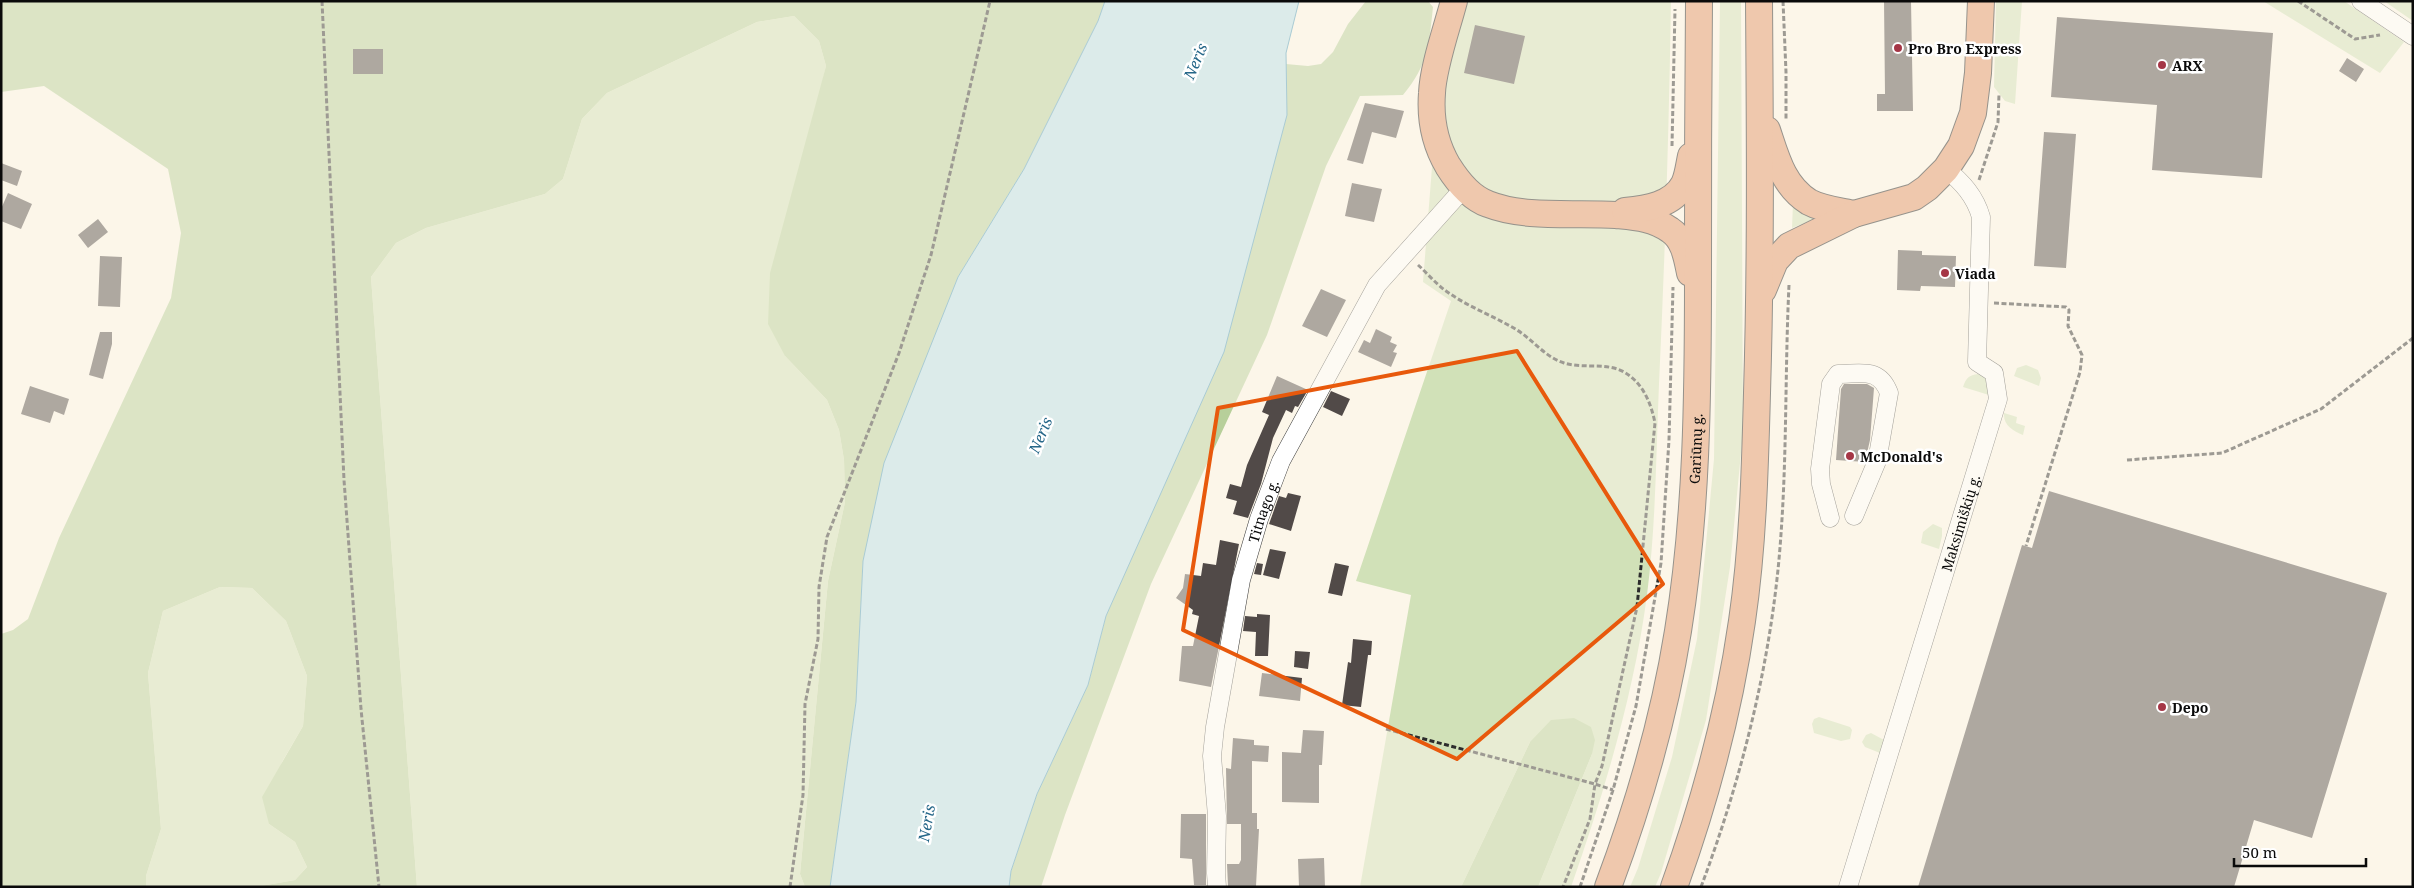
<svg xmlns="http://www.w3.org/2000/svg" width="2414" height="888" font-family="'Noto Serif',serif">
<rect width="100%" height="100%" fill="#fcf6e9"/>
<path fill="#d1e1b8" d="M1462,1h209c-2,128 -6,255 -12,383 -3,70 -3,141 -12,211 -13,99 -43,198 -76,292h-33l54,-133 -62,-12 -69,145h-101l51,-292 -55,-14 95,-280 -28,-19 14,-179z
M1720,1h21l2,431 -13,135 -24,153 -45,153 -6,14h-25l8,-19 34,-111 25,-118 17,-180z
M1996,1h26l-7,103 -10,-3 -11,-14z
M2263,1h81l60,41 -24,31z
M2384,1h29v20z
M794,16l25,25 7,25 -9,39 -32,251 42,44 12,30 5,30 1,42 -17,79 -28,293 5,13h-388l-46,-610 25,-34 30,-15 119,-34 18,-15 19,-60 25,-26 150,-71z
M1793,203l24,15 -25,10z
M2026,365l12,5 3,8 -2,8 -25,-10 3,-8z
M1978,374l9,3 2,18 -26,-8c3,-9 6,-12 15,-13z
M2004,413l13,4 -1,6 9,3 -2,9c-10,-4 -20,-10 -19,-22z
M1933,524l9,4v8l-3,13 -18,-6 2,-11z
M220,587l32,1 34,33 21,55 -4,50 -21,36 -13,62 26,18 12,25 -12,13 -40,7h-109v-11l15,-47 -13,-156 15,-62z
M1819,717l31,10 2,3 -2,9 -9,2 -27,-8 -2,-9 2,-5z
M1871,733l13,7 -4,13 -15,-6 -3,-5 4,-7z"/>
<path fill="#b7cf9a" d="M1,1h1104l-7,20 -74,148 -66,108 -95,284 -7,141 -26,185h-25l-5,-13 28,-293 17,-79 -1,-42 -5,-30 -12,-30 -42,-44 -17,-32 2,-51 56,-207 -7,-25 -25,-25 -37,6 -150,71 -25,26 -19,60 -18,15 -119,34 -30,15 -25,34 46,610h-162l40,-7 12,-13 -12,-25 -26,-18 -7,-27 41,-71 4,-50 -21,-55 -34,-33 -32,-1 -57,24 -15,62 13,156 -15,47v11h-145v-253l12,-4 15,-11 31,-81 112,-240 10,-65 -13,-64 -124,-83 -43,6z
M1366,1h62l5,6c-4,38 -5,58 -30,88l-43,1 -34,70 -59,169 -116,249 -86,231 -24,72h-32l2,-16 26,-77 51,-109 18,-69 181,-501 -1,-51 22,2 13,-2 12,-12 15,-28z
M1574,718l17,9 4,13 -3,14 -54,133h-77l69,-145 21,-22z"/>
<path fill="#b5ddec" stroke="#4697b9" d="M1105,1h194l-13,52 1,62 -63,237 -118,264 -18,69 -51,109 -26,77 -2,16h-179l26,-185 7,-141 21,-98 74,-186 66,-108 74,-148z"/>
<path fill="#514a48" d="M1884,1h27l2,110h-36v-17h8z
M2057,17l216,16 -11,145 -110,-8 5,-65 -106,-8z
M1475,25l50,11 -11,48 -50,-11z
M353,49h30v25h-30z
M2347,58l17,11 -8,13 -17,-11z
M1365,103l39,8 -8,27 -24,-6 -9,32 -16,-4z
M2044,132l32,2 -10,134 -32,-2z
M1,163l21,8 -5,15 -16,-6z
M1352,183l30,6 -8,33 -29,-6z
M8,193l24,11 -11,25 -20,-8v-12z
M98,219l10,13 -20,16 -10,-13z
M1898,250l24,1v4l34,1 -1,31 -34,-1 -1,5 -23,-1z
M100,256l22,1 -2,50 -22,-1z
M1321,289l25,11 -19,37 -25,-11z
M1376,329l16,8 -2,5 7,3 -4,7 4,1 -6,14 -33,-15 6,-12 6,3z
M100,332h12v12l-9,35 -14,-4z
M1277,376l31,14 -10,17 -3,-1 -3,7 -6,-3 -13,28 -12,46 -13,34 -15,-4 4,-13 -11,-3 4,-14 11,3 6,-22 22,-50 -7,-3z
M1844,384h23l7,4 -4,52 -5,22 -29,-2 5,-71z
M30,386l39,13 -5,16 -10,-4 -4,12 -29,-9z
M1331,391l19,8 -8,17 -19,-9z
M2049,491l338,102 -75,245 -58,-18 -20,67h-316l104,-342 10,3z
M1288,493l13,3 -10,35 -22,-7 10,-28 7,2z
M1220,540l19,4 -28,143 -32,-6 3,-35h11l6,-30 -7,-2 1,-4 -17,-12 7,-10 2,-14 16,2 2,-13 13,2z
M1270,549l16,3 -7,27 -16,-4z
M1257,563l6,1 -2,11 -7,-1z
M1335,563l14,3 -7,30 -14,-3z
M1257,614l13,1 -2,41h-13l1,-24 -13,-1 2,-15 12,1z
M1353,639l19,2 -1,14h-3l-7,52 -19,-2 6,-43 3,1z
M1295,651l15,1 -2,17 -14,-2z
M1262,673l40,5 -2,23 -41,-5z
M1303,730l21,1 -2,34h-3v38l-37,-1v-50l19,1z
M1233,738l21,2v5l15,1 -1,16 -16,-1v52h5v16h2l-3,57h-28l-1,-22h12l2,-4v-36h-14l-1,-56 5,1z
M1181,814h25v71h-12l-2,-26 -12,-1z
M1324,858l1,29h-26l-1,-28z"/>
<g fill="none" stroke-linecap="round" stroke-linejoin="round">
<g stroke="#3d3d3d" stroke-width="19">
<g id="minor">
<path d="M2361,1l52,35"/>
<path d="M1830,518l-9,-34 -1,-15 11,-85 7,-10c24,0 41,-7 51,19l-12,68 -23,55"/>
<path id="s1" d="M1217,887l-1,-14 1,-57 -5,-60 3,-29 26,-147 18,-61 22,-58 96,-176 87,-97"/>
<path id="s2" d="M1848,887l150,-488 -4,-26 -17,-11 4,-145c-6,-21 -19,-35 -35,-48"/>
</g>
</g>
<g stroke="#1b1b1b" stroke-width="28">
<g id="highway">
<path d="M1454,1c-7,27 -21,66 -22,92 -2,26 3,51 16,73 10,16 23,32 40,38 38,15 89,8 128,11 20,2 37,3 54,15 14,9 17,28 20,43"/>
<path d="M1767,130c9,27 16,56 42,72 13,7 31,9 45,12"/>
<path d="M1625,211c21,-2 48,-6 59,-27 4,-8 5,-19 7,-28"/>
<path d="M1763,290l12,-29 14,-15 65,-32 60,-17 13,-9 19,-19 15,-23 12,-33 5,-40 3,-72"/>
<path id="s3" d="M1608,887c31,-83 56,-168 70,-256 19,-117 20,-237 20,-355 0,-92 0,-183 1,-275"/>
<path d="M1674,887c31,-86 55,-175 68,-266 11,-75 13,-152 15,-228 4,-131 3,-261 2,-392"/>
</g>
</g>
<path stroke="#2c2c2c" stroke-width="3" stroke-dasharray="5 2.5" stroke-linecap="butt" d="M322,1l22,479 17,229 18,178
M1783,1l3,71v47
M2298,1l57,38 25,-4
M1672,146l3,-137
M1979,180l19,-58 1,-28
M1418,265c9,8 18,19 28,26 22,16 48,25 71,39 16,10 28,27 47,33 19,6 42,-1 60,9 19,11 27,31 31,51l-18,184 -35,159 -7,18 18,6
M1994,303l72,4 3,3 -1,16 14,29 -2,17 -54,174
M2127,460l95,-7 99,-44 92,-71
M1386,729l209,55 -5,35 -27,68
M790,887l13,-92 2,-91 13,-65 1,-52 8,-50 72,-184 32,-98 59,-254
M1580,887l33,-97 23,-84 25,-143 8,-123 4,-153
M1701,887c42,-112 72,-233 80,-353 6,-83 4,-166 8,-249"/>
<use href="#minor" stroke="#fff" stroke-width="18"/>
<use href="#highway" stroke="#e09064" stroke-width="26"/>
</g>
<path d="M0 0H2414V888H0ZM1517,351l146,233 -206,175 -274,-129 35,-222z" fill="#fcf6e9" fill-opacity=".55" fill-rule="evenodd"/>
<path fill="none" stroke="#e8590c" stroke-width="4" stroke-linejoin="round" d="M1517,351l146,233 -206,175 -274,-129 35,-222z"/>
<g fill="#a53646" stroke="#fff" stroke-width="2">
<circle cx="1898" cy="48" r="5"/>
<circle cx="2162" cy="65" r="5"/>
<circle cx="1945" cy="273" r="5"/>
<circle cx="1850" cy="456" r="5"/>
<circle cx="2162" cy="707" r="5"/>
</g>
<g text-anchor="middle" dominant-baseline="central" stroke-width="5" stroke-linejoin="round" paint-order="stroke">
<g font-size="14" font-weight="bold" fill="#0a0a0a" stroke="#fff" text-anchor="start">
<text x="1908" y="48">Pro Bro Express</text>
<text x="2172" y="65">ARX</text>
<text x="1955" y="273">Viada</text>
<text x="1860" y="456">McDonald's</text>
<text x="2172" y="707">Depo</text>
</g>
<g font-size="14" fill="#0a0a0a" stroke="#fff">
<text stroke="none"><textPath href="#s3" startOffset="449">Gariūnų g.</textPath></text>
<text stroke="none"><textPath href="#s1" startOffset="382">Titnago g.</textPath></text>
<text stroke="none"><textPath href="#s2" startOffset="381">Maksimiškių g.</textPath></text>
</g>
<g font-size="15" font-style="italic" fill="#266789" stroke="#fff">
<text transform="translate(1195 61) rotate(-67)">Neris</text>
<text transform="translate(1040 435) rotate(-67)">Neris</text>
<text transform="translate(926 823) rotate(-80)">Neris</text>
</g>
</g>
<rect width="2414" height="888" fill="none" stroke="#0a0a0a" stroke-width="5"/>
<path d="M2234 858v8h132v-8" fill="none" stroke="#0a0a0a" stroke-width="2.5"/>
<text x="2242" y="858" font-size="15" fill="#0a0a0a" stroke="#ffffff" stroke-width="4" paint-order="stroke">50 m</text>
</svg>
